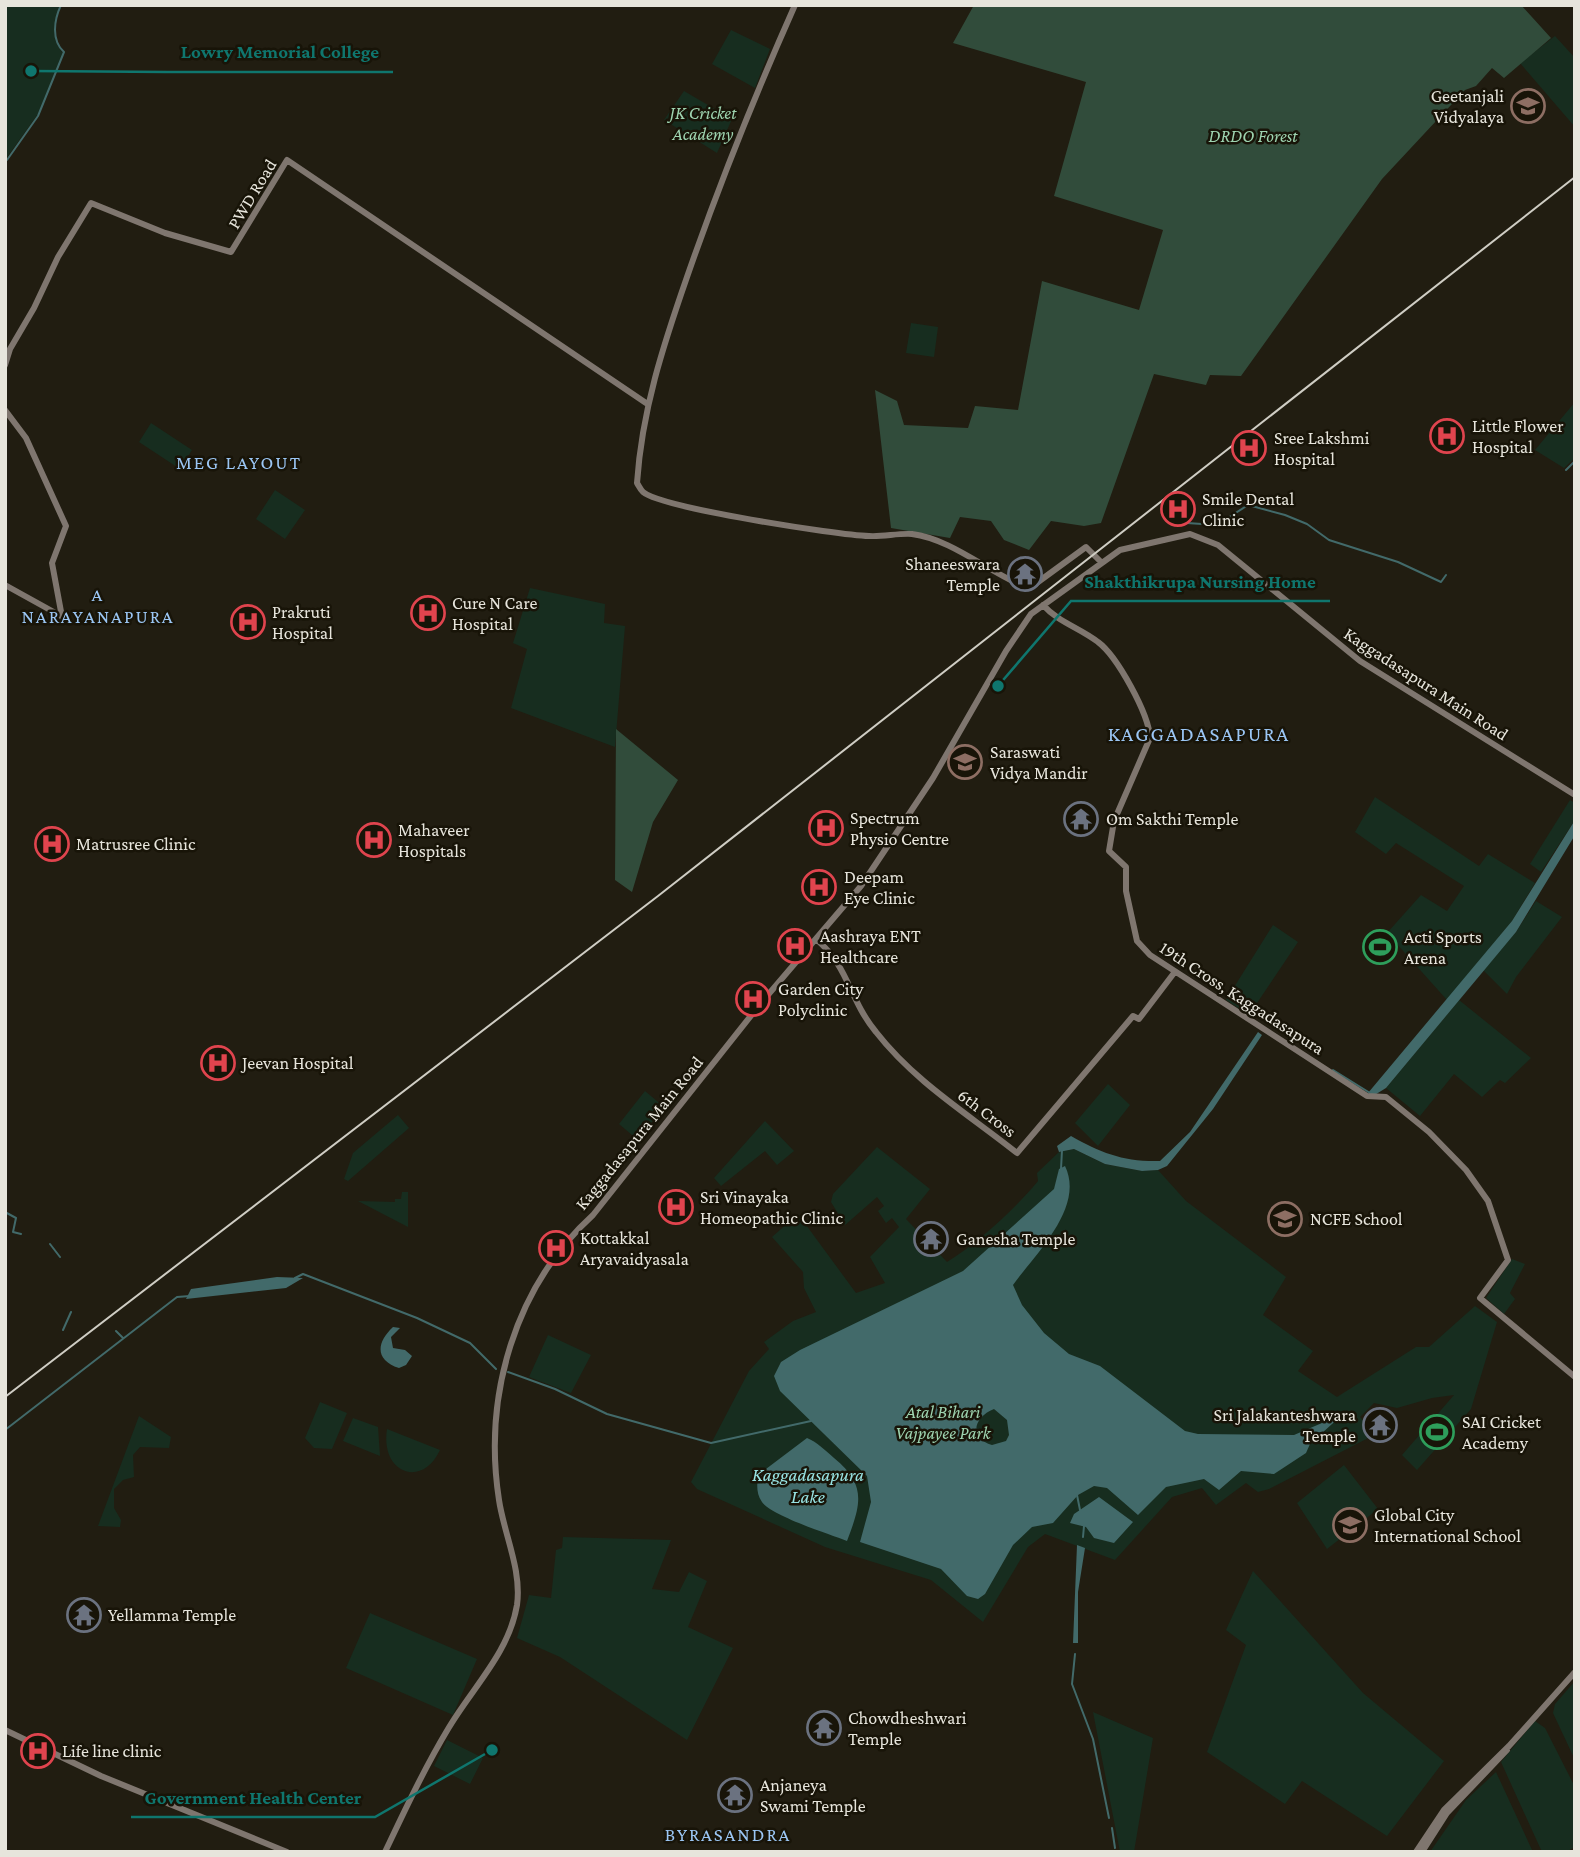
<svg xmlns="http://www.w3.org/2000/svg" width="1580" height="1857" font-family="'Crimson Pro',serif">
<rect width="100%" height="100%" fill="#211d11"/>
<path fill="#172d1f" d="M5,5h55c-6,16 -10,34 3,48l-25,61 -33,46z
M731,30l39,19 -15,39 -43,-24z
M1555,36l20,22v69l-55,-64z
M684,91l48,28 -15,34 -53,-33z
M911,323l27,4 -4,30 -28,-4z
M1575,402v56l-11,10 -29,-18z
M151,423l41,27 -12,19 -41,-27z
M275,490l30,20 -20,29 -29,-20z
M530,588l75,16 -1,19 21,3 -10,121 -104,-39 16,-59 -14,-6z
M1375,797l104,69 9,-12 47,29 -23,38 -65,79 -60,-67 34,-38 26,16 17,-25 -68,-43 -10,11 -31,-22z
M1570,800l5,3v17l-34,52 -11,-8z
M1536,901l26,16 -46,60 -9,17 -24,-24 33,-38z
M1273,925l25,17 -49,73 -23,-15z
M1459,1000l72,58 -26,25 -5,-3 -18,17 -28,-23 -34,42 -34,-28z
M1108,1084l22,21 -32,41 -23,-23z
M645,1091l19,16 -26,33 -19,-16z
M398,1115l11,13 -61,53 -4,-2 9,-26z
M765,1121l29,30 -17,14 -12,-14 -44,35 -7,-8z
M877,1147l53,42 -24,30 41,43c31,-19 68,-53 91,-81l-1,-8 22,-21 15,-3 31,15 37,7 16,-1 28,31 100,76 -23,38 50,36 -15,20 39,26 79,-50h13l46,-41 22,16 -26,87 -54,61 -15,-15 52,-60 -22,3 -35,10 -23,-5 -14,14 16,17 -107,55 -11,3 -12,-9 -30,22 -14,-17 -30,9 -57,63 -70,-26 -17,13 -45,75 -52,-42 -106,-33 -128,-58 -6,-7 58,-111 20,-22 -5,-7 29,-21 23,-9 -12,-24 -1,-16 -31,-35 26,-23 58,79 29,-10 -15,-26 29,-30 -7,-9 -6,5 -8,-12 6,-5 -7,-9 -32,28 -14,-23 2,-8z
M402,1192h6v35l-50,-26 37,1v-3h6z
M1512,1259l13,5 -15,29 5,6 -11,15 -18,-16z
M548,1335l43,20 -20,38 -42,-16z
M320,1402l27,11 -15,36 -18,-1 -9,-10z
M139,1416l32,21 -2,11 -29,-1 -7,8 1,22 -11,3 -9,9v19l7,12 -1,7 -22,-1z
M353,1418l25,9 2,29 -37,-15z
M387,1429l53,21c-18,39 -60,23 -53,-21z
M1344,1465l34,44 -51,40 -30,-46z
M563,1537l108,3 -19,49 27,3 10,-20 18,9 -19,46 45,21 -46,92 -127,-83 -43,-19 12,-43 22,3 5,-48 6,-2z
M1253,1571l110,122 81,68 -57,75 -85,-55 -17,23 -78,-52 39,-107 -20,-15z
M370,1613l107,46 -24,56 -107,-47z
M1575,1681v79l-22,-47 2,-9z
M1093,1712l60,26 -19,114h-14z
M1535,1721l10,7 30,59v60l-9,5h-24l-41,-90z
M447,1740l36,18 -13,26 -36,-18z
M1496,1772l37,80h-103l36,-52z"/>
<path fill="#314c3b" d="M974,5h547l30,33 -47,40 -12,-10 -16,18 -11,4 -83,89 -141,197 -31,-1 -4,10 -52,-11 -53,149 -17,3 -33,-5 -22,29 -25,-10 -13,-19 -31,-4 -10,21 -59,-10 -16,-138 22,11 7,24 64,3 7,-22 43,4 24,-129 97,29 24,-80 -109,-34 32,-114 -133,-39z
M616,729l62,51 -25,42 -21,70 -17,-12z"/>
<path fill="#426a6a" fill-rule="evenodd" d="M1575,820v15l-59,97 -130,156 -13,8 -5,-3 144,-172z
M1258,1032l4,3 -49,74 -46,57 -9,4 -16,1 -37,-7 -31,-15 -15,3 -2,-6 14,-10c30,17 53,26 89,25l30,-29z
M1065,1166c20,41 -29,87 -52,119l9,20 22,28 25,21 31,12 85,65 13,3 96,1 49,-21 -33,30 -4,9 -32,21 -33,-3 -22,19 -15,-11 -38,8 -28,28 -31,-27 -13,-2 -16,9 -25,28 -21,4 -19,18 -28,49 -7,5 -11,-3 -26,-27 -81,-27 11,-40 -4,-26 -87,-85 -6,-15 7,-14 19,-12 163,-79 91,-82 5,-20zM994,1409l13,11 2,15 -3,6 -14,4c-24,-8 -18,-28 2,-36z
M277,1277l26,1 -17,10 -100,11 5,-10z
M393,1327l7,1 -9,9 2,11 12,2 7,6 -6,9 -7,3c-24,-8 -23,-25 -6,-41z
M807,1438c10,4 19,13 27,20 33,27 27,46 13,83 -18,-7 -75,-25 -85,-39 -6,-9 -5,-17 -4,-27z
M1099,1497l34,25 -19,21 -20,-5 -8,-11 -16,-4 4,-9z
M1077,1545l8,3 -7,44v51h-5z"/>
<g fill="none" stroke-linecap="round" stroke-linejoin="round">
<path stroke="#426a6a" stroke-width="2" d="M7,160l31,-44 26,-64c-13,-12 -10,-32 -3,-47
M1566,470l9,-9
M1187,523l30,2 31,-20 37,10 22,9 22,16 69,22 43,20 5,-7
M1333,1070l37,23
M1061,1169l1,-19
M5,1212l11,6 -3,14 8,2
M50,1244l10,13
M295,1278l8,-4 114,44 53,25 26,26
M63,1330l8,-18
M116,1331l7,7
M508,1372l47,17 52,25 104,29 100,-22
M5,1430l172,-133 13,-1
M1077,1495l3,15
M1083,1537l1,-11
M1075,1654l-3,30 21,55 16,79
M1112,1828l3,20"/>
<path stroke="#7f766f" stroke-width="6" d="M795,5c-40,90 -76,180 -108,272 -24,69 -45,133 -50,206 2,3 3,6 6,9 19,16 194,43 226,44 14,1 29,-3 43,-2 39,5 75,37 111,52l11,-1 52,-38 14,14
M5,365l5,-16 24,-41 24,-51 33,-54 74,30 66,19 56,-92 359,243
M5,410l21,28 40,88 -14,37 10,54
M5,585l56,31
M1043,605c15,17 37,23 55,37 19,14 51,72 52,96l-36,83 -5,30 17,16v24l11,50 13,14 217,141 19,1 43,35 37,38 22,31 20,59 -28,38 95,79
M816,939c34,29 32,59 60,93 39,50 92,82 141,121l116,-137 6,3 35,-46
M5,1730l96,46 186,76
M385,1852c20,-42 39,-83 63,-123 24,-41 61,-76 69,-124 5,-35 -13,-71 -18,-105 -16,-103 15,-213 94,-285l168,-212 100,-117 72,-108 73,-127 25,-37 89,-64 70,-16 28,11 142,116 215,134
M1416,1852l28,-42 65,-64 66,-74
M1422,1852l25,-39 60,-63"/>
<path stroke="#cfcdc4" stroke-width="2" d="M5,1397l653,-501 917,-719"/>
</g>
<defs>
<g id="school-ring" transform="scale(1.75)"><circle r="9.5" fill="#181408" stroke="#8d6e63" stroke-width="1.5"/><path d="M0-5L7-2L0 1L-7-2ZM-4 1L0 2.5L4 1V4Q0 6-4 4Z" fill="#8d6e63"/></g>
<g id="hospital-ring" transform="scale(1.75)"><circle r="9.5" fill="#181408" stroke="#e0444e" stroke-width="1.5"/><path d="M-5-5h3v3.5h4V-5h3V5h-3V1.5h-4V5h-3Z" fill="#e0444e"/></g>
<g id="temple-ring" transform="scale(1.75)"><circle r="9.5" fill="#181408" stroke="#6b7280" stroke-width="1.5"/><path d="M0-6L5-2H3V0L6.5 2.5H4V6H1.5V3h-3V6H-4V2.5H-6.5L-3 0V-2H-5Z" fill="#6b7280"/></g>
<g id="stadium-ring" transform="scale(1.75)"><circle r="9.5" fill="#181408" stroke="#2e9e5b" stroke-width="1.5"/><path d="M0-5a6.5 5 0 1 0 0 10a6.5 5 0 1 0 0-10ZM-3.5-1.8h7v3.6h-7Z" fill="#2e9e5b"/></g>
</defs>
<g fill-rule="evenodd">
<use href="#school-ring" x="1528" y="106"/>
<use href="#hospital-ring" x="1447" y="436"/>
<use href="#hospital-ring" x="1249" y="448"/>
<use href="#hospital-ring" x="1178" y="509"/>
<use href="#temple-ring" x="1025" y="574"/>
<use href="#hospital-ring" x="428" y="613"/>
<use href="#hospital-ring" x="248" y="622"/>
<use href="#school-ring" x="965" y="762"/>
<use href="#temple-ring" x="1081" y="819"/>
<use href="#hospital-ring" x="826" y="828"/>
<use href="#hospital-ring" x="374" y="840"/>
<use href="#hospital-ring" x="52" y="844"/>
<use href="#hospital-ring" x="819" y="887"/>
<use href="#hospital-ring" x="795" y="946"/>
<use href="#stadium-ring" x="1380" y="947"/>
<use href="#hospital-ring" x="753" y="999"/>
<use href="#hospital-ring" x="218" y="1063"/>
<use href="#hospital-ring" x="676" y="1207"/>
<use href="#school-ring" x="1285" y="1219"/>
<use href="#temple-ring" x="931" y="1239"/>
<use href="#hospital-ring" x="556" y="1248"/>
<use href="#temple-ring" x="1380" y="1425"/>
<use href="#stadium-ring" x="1437" y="1432"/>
<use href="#school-ring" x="1350" y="1525"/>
<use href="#temple-ring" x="84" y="1615"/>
<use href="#temple-ring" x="824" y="1728"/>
<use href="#hospital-ring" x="38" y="1751"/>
<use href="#temple-ring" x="735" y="1795"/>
</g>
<g text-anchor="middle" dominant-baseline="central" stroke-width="5" stroke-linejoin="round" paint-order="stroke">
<g font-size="18" fill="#e7e5dc" stroke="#181408" text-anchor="start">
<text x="1504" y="96" text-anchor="end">Geetanjali<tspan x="1504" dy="21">Vidyalaya</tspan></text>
<text x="1472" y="426">Little Flower<tspan x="1472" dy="21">Hospital</tspan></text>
<text x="1274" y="438">Sree Lakshmi<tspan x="1274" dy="21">Hospital</tspan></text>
<text x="1202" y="499">Smile Dental<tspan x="1202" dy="21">Clinic</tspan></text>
<text x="1000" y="564" text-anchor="end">Shaneeswara<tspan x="1000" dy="21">Temple</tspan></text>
<text x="452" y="603">Cure N Care<tspan x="452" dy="21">Hospital</tspan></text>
<text x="272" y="612">Prakruti<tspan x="272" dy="21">Hospital</tspan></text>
<text x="990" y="752">Saraswati<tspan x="990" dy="21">Vidya Mandir</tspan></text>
<text x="850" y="818">Spectrum<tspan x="850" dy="21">Physio Centre</tspan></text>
<text x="1106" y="819">Om Sakthi Temple</text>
<text x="398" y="830">Mahaveer<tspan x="398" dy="21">Hospitals</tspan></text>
<text x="76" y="844">Matrusree Clinic</text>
<text x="844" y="877">Deepam<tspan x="844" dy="21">Eye Clinic</tspan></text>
<text x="820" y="936">Aashraya ENT<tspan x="820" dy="21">Healthcare</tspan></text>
<text x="1404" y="937">Acti Sports<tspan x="1404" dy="21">Arena</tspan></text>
<text x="778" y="989">Garden City<tspan x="778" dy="21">Polyclinic</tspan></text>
<text x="242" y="1063">Jeevan Hospital</text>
<text x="700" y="1197">Sri Vinayaka<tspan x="700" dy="21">Homeopathic Clinic</tspan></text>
<text x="1310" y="1219">NCFE School</text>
<text x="580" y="1238">Kottakkal<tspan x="580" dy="21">Aryavaidyasala</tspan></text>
<text x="956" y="1239">Ganesha Temple</text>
<text x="1356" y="1415" text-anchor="end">Sri Jalakanteshwara<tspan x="1356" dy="21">Temple</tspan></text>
<text x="1462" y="1422">SAI Cricket<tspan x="1462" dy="21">Academy</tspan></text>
<text x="1374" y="1515">Global City<tspan x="1374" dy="21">International School</tspan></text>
<text x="108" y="1615">Yellamma Temple</text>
<text x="848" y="1718">Chowdheshwari<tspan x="848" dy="21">Temple</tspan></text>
<text x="62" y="1751">Life line clinic</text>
<text x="760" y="1785">Anjaneya<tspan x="760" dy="21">Swami Temple</tspan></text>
</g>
<g font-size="18" font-style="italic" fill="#9ed4b0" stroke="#181408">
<text x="703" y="113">JK Cricket<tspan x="703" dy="21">Academy</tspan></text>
<text x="1253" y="136">DRDO Forest</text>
<text x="943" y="1412">Atal Bihari<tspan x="943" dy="21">Vajpayee Park</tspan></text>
</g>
<g font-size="18" fill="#e7e5dc" stroke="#181408">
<text transform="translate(252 194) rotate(-59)">PWD Road</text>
<text transform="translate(1426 684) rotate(33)">Kaggadasapura Main Road</text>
<text transform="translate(1242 998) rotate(33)">19th Cross, Kaggadasapura</text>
<text transform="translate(987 1113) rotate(37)">6th Cross</text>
<text transform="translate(639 1133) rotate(-51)">Kaggadasapura Main Road</text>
</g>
<g font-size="19" letter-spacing="2" fill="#9bc6f4" stroke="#181408">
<text x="239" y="462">MEG LAYOUT</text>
<text x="98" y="594">A<tspan x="98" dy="22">NARAYANAPURA</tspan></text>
<text x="728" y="1834">BYRASANDRA</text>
</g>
<g font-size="19" font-style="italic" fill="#98e4e4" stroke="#181408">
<text x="808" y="1474">Kaggadasapura<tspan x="808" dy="22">Lake</tspan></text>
</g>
<g font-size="21" letter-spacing="2" fill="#9bc6f4" stroke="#181408">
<text x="1199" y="734">KAGGADASAPURA</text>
</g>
</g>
<path fill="none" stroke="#0f766e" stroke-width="2.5" d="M31 71L167 72H393M998 686L1071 601H1330M492 1750L375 1817H131"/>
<g fill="#0f766e" stroke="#181408" stroke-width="2.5">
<circle cx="31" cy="71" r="7"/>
<circle cx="998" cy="686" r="7"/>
<circle cx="492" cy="1750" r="7"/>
</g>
<g font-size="19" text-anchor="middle" font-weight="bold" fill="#0f766e" stroke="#181408" stroke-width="5" stroke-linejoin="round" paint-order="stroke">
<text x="280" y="58">Lowry Memorial College</text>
<text x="1200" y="588">Shakthikrupa Nursing Home</text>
<text x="253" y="1804">Government Health Center</text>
</g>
<rect width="1580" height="1857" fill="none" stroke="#e7e5dc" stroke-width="14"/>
</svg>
